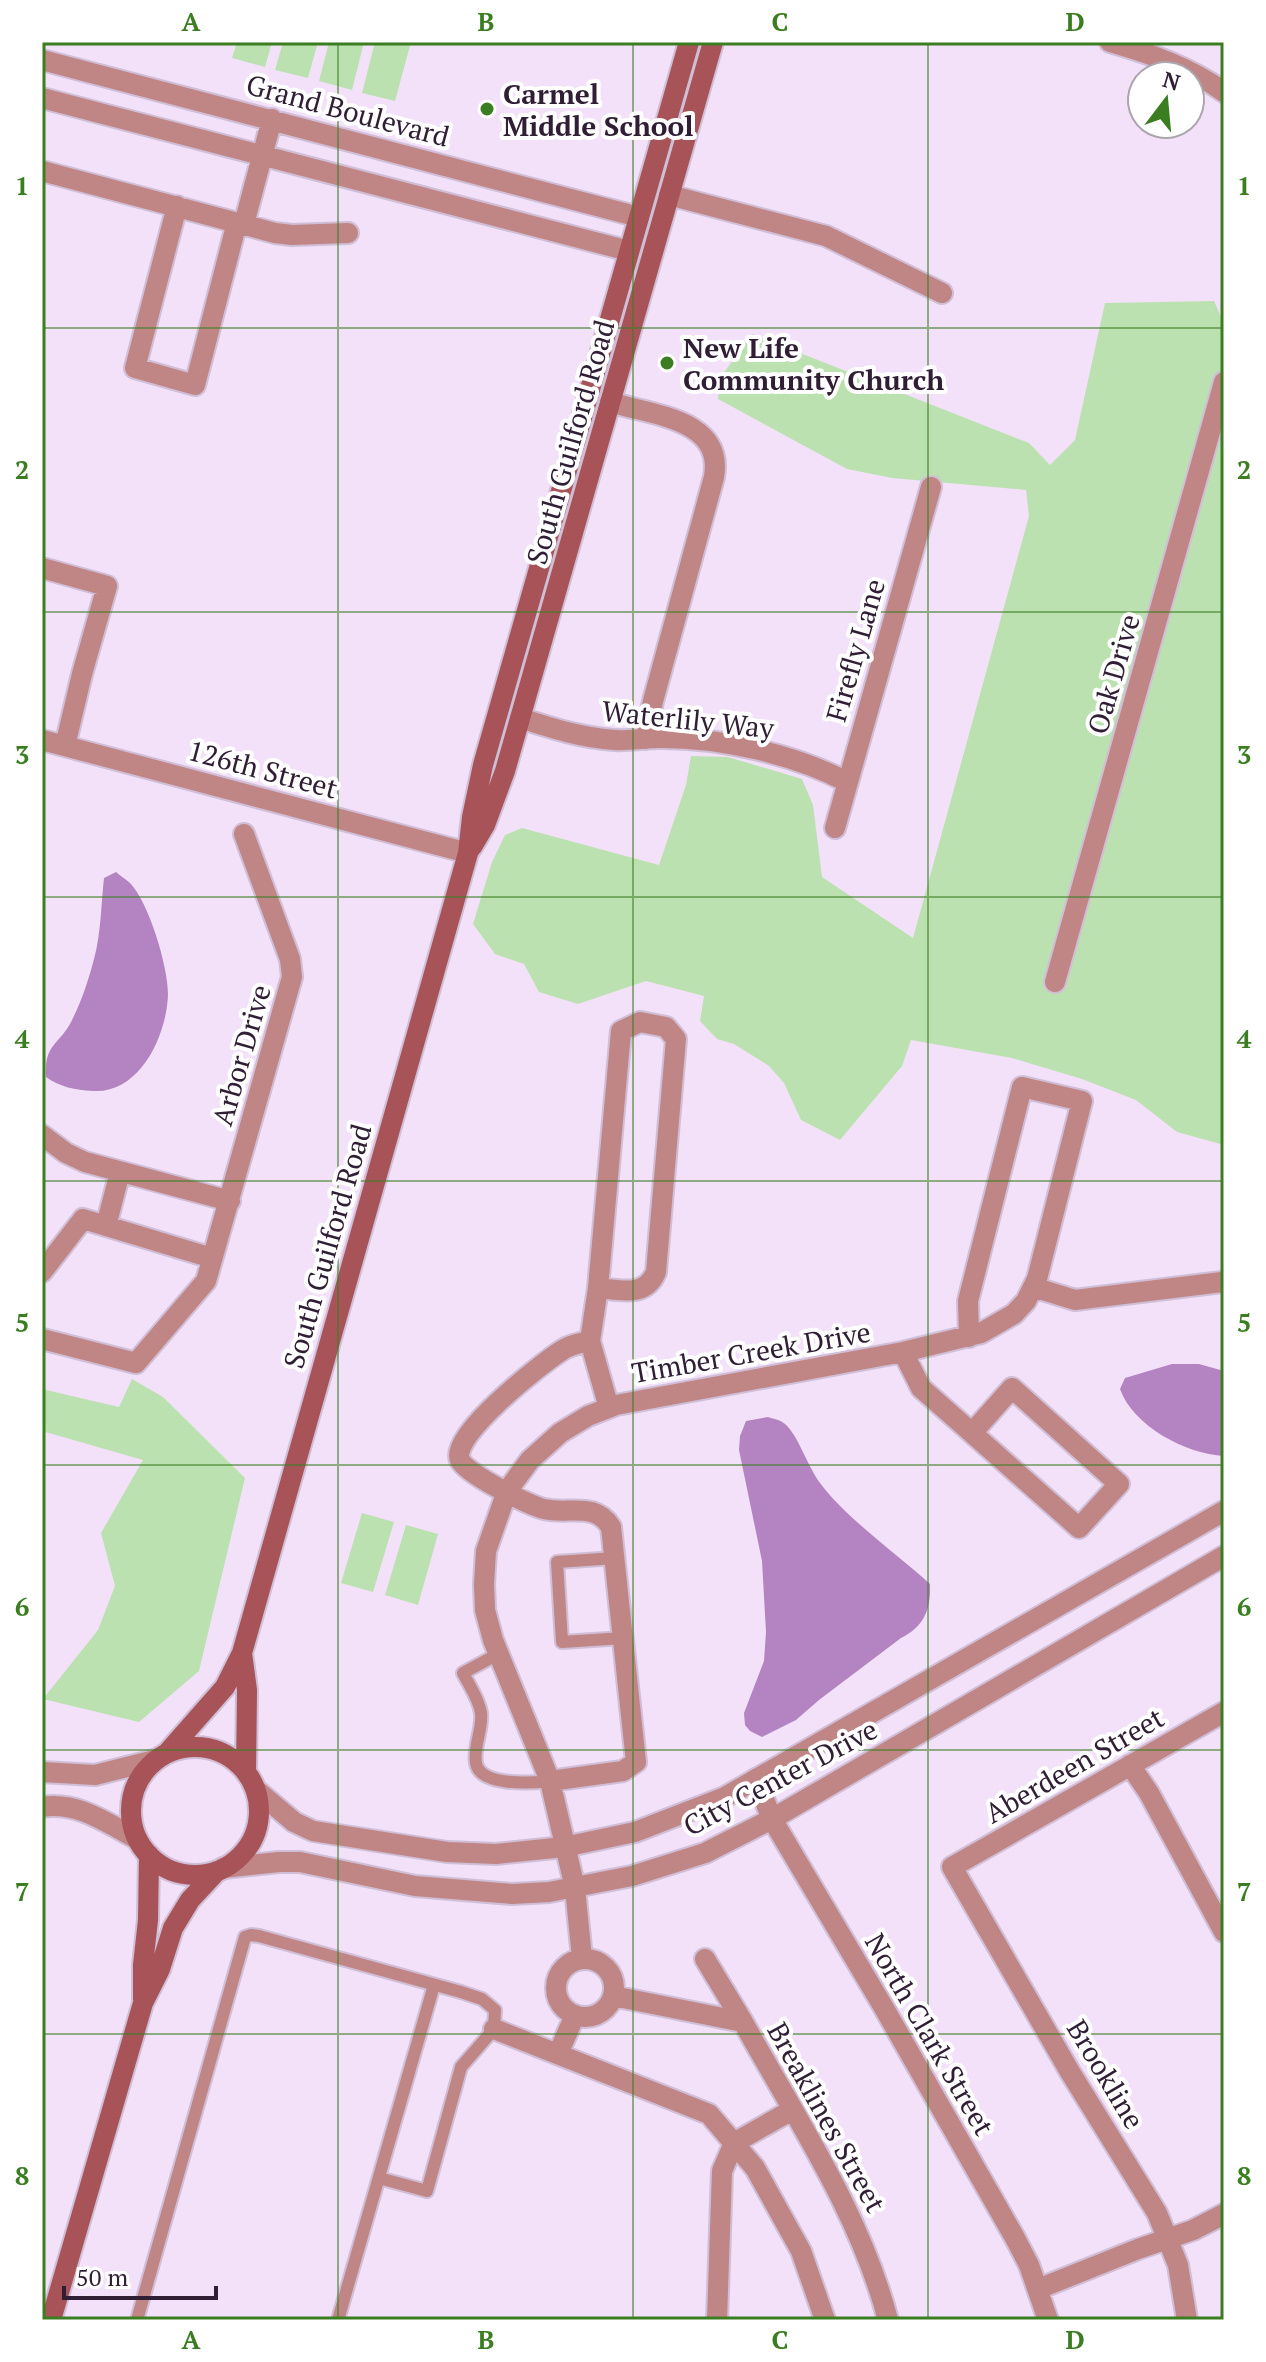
<svg xmlns="http://www.w3.org/2000/svg" width="1266" height="2362" font-family="'PT Serif',serif">
<rect width="100%" height="100%" fill="#f3e1f9"/>
<path fill="#bce1b1" d="M237,42h35l-7,25 -33,-9z
M283,42h35l-10,36 -33,-8z
M329,42h35l-12,48 -33,-9z
M375,42h36l-16,59 -33,-8z
M1214,301l10,23v821l-47,-13 -41,-32 -54,-21 -70,-21 -101,-18 -9,26 -62,74 -39,-20 -17,-37 -15,-17 -35,-22 -17,-5 -17,-18 4,-25 -58,-15 -68,23 -39,-12 -15,-28 -29,-10 -22,-30 19,-62 13,-27 17,-7 137,37 27,-80 5,-29 37,1 74,22 11,26 9,72 91,61 116,-422 -3,-26 -134,-12 -45,-9 -129,-70 2,-21 32,-44 277,109 21,22 25,-25 30,-137z
M132,1379l31,18 82,81 -46,193 -60,51 -96,-23 55,-69 17,-44 -14,-53 42,-73 -101,-29v-42l77,18z
M362,1513l32,9 -21,70 -32,-9z
M406,1525l32,9 -20,71 -33,-10z"/>
<path fill="#b384c1" d="M116,872c4,4 10,7 14,11 19,20 38,83 38,111 -1,41 -28,100 -75,97 -18,-1 -33,-4 -47,-14 -2,-35 14,-31 27,-59 9,-18 16,-40 21,-59 7,-25 7,-54 10,-81z
M1172,1364h27l25,7v85c-38,-2 -91,-30 -104,-67l5,-11z
M768,1417c6,2 13,3 17,7 13,11 23,43 35,59 27,36 76,70 110,101 1,25 -6,43 -29,54l-82,62 -23,20 -34,17 -12,-6 -5,-6 -1,-12 20,-52 2,-29 -4,-71 -23,-111 1,-14 6,-15z"/>
<g fill="none" stroke-linecap="round" stroke-linejoin="round">
<g stroke="#d0bed6" stroke-width="16">
<path id="service" d="M615,1558l-58,4 5,80 62,-4
M498,1654l-35,19c6,12 16,26 18,40 2,16 -8,34 -5,50 4,24 57,20 74,18
M137,2320l108,-383 6,-2 8,1 202,56 21,7 13,11 -1,19 -33,38 -34,124 -48,-13
M338,2320l96,-335"/>
</g>
<g stroke="#d0bed6" stroke-width="24">
<path id="minor" d="M1110,42c41,12 79,25 114,50
M42,60l597,157
M42,98l587,153
M42,171l233,62 17,2 56,-2
M669,195l157,41 116,57
M177,206l-42,162 60,17 42,-163
M244,224l28,-105
M610,402c40,13 114,16 104,75l-61,224 -7,38
M42,568l65,18 -25,88 -17,72
M520,718c31,10 62,20 95,22 14,1 29,-2 43,-2 60,-1 136,16 189,44
M42,740l426,113
M835,828l96,-341
M1055,982l169,-600
M640,1022l26,5 10,12 -20,233c-11,26 -35,18 -58,16l23,-257z
M42,1135l24,18 19,9 145,39
M106,1226l14,-54
M42,1272l41,-53 129,39
M1033,1287l42,13 147,-18
M598,1288l-8,53 19,67
M42,1339l94,24 70,-82 86,-304 -2,-18 -46,-125
M903,1352l18,36 51,45
M1012,1388l107,96 -40,44 -107,-95z
M1130,1765l19,28 75,139
M756,1779l16,40 112,189 131,230 14,27 19,55
M550,1781l73,-10 13,-9 -25,-235c-16,-26 -42,-12 -67,-18 -15,-4 -78,-35 -84,-49 -11,-24 81,-96 101,-109 8,-6 19,-8 29,-10
M582,1958l-7,-70 -25,-107 -57,-141 -8,-30 -1,-26 2,-33 21,-60 23,-31 30,-27 28,-17 28,-11 287,-53 78,-19 33,-19 12,-13 11,-22 45,-178 -60,-14 -54,214 1,36
M556 1988a29 29 0 1 1 58 0a29 29 0 1 1-58 0Z
M705,1959l38,63
M613,1996l130,26c53,96 117,191 145,298
M494,2029l215,85 46,54 46,83 24,69
M558,2054l17,-39
M1038,2289l100,-40 55,-19 31,-16
M717,2320l5,-149 12,-28 58,-33
M1187,2320l-9,-55 -21,-52 -87,-141 -118,-205 272,-155"/>
</g>
<g stroke="#d0bed6" stroke-width="24">
<path id="tertiary" d="M42,1772l53,3 60,-15
M255,1789l39,33 19,9 134,21 49,2 68,-7 71,-15 90,-35 499,-286
M42,1807c35,-6 65,16 95,32
M223,1868l56,-6h21l115,24 97,8 37,-2 83,-16 73,-23 67,-34 452,-263"/>
</g>
<g stroke="#d0bed6" stroke-width="24">
<path id="secondary" d="M472,847l13,-22 20,-54 208,-729
M242,1653l5,37 -1,82
M131 1811a64 64 0 1 1 128 0a64 64 0 1 1-128 0Z
M167,1753l58,-66 17,-34 226,-800 4,-36 11,-52 206,-723
M143,1999v-34l5,-45 1,-65
M51,2320l92,-317 17,-34 13,-41 17,-28 27,-29"/>
</g>
<use href="#service" stroke="#c08585" stroke-width="12"/>
<use href="#minor" stroke="#c08585" stroke-width="20"/>
<use href="#tertiary" stroke="#c08585" stroke-width="20"/>
<use href="#secondary" stroke="#a75357" stroke-width="20"/>
</g>
<path fill="none" stroke="#3a7e21" stroke-width="2" stroke-opacity="0.55" d="M338,42v2278M633,42v2278M928,42v2278M42,328h1182M42,612h1182M42,897h1182M42,1181h1182M42,1465h1182M42,1750h1182M42,2034h1182"/>
<g fill="#3a7e21" stroke="#fff" stroke-width="3">
<circle cx="487" cy="109" r="8"/>
<circle cx="667" cy="363" r="8"/>
</g>
<g text-anchor="middle" dominant-baseline="central" stroke-width="8" stroke-linejoin="round" paint-order="stroke">
<g font-size="28" font-weight="bold" fill="#2f1e34" stroke="#fff" text-anchor="start">
<text x="503" y="93">Carmel<tspan x="503" dy="32">Middle School</tspan></text>
<text x="683" y="347">New Life<tspan x="683" dy="32">Community Church</tspan></text>
</g>
<g font-size="28" fill="#2f1e34" stroke="#fff">
<text transform="translate(348 110) rotate(15)">Grand Boulevard</text>
<text transform="translate(570 442) rotate(-74)">South Guilford Road</text>
<text transform="translate(855 650) rotate(-74)">Firefly Lane</text>
<text transform="translate(1113 674) rotate(-74)">Oak Drive</text>
<text transform="translate(688 719) rotate(6)">Waterlily Way</text>
<text transform="translate(263 769) rotate(15)">126th Street</text>
<text transform="translate(241 1055) rotate(-74)">Arbor Drive</text>
<text transform="translate(327 1246) rotate(-74)">South Guilford Road</text>
<text transform="translate(751 1352) rotate(-10)">Timber Creek Drive</text>
<text transform="translate(1074 1765) rotate(-30)">Aberdeen Street</text>
<text transform="translate(780 1777) rotate(-28)">City Center Drive</text>
<text transform="translate(930 2034) rotate(60)">North Clark Street</text>
<text transform="translate(1106 2074) rotate(59)">Brookline</text>
<text transform="translate(827 2117) rotate(61)">Breaklines Street</text>
</g>
</g>
<rect width="1266" height="2362" fill="none" stroke="#ffffff" stroke-width="88"/>
<g transform="translate(1166 100) rotate(16)"><circle r="38" fill="#ffffff" stroke="#aca5ae" stroke-width="2"/>
<path d="M0-6L14 30L0 20L-14 30Z" fill="#3a7e21"/>
<text y="-12" font-size="22" font-weight="bold" text-anchor="middle" fill="#2f1e34">N</text>
</g>
<path d="M64 2286v12h152v-12" fill="none" stroke="#2f1e34" stroke-width="4"/>
<text x="76" y="2286" font-size="24" fill="#2f1e34" stroke="#ffffff" stroke-width="6" paint-order="stroke">50 m</text>
<rect x="44" y="44" width="1178" height="2274" fill="none" stroke="#3a7e21" stroke-width="3"/>
<g font-size="26" text-anchor="middle" font-weight="bold" fill="#3a7e21">
<text x="191" y="31">A</text>
<text x="486" y="31">B</text>
<text x="780" y="31">C</text>
<text x="1075" y="31">D</text>
<text x="22" y="195">1</text>
<text x="1244" y="195">1</text>
<text x="22" y="479">2</text>
<text x="1244" y="479">2</text>
<text x="22" y="764">3</text>
<text x="1244" y="764">3</text>
<text x="22" y="1048">4</text>
<text x="1244" y="1048">4</text>
<text x="22" y="1332">5</text>
<text x="1244" y="1332">5</text>
<text x="22" y="1616">6</text>
<text x="1244" y="1616">6</text>
<text x="22" y="1901">7</text>
<text x="1244" y="1901">7</text>
<text x="22" y="2185">8</text>
<text x="1244" y="2185">8</text>
<text x="191" y="2349">A</text>
<text x="486" y="2349">B</text>
<text x="780" y="2349">C</text>
<text x="1075" y="2349">D</text>
</g>
</svg>
